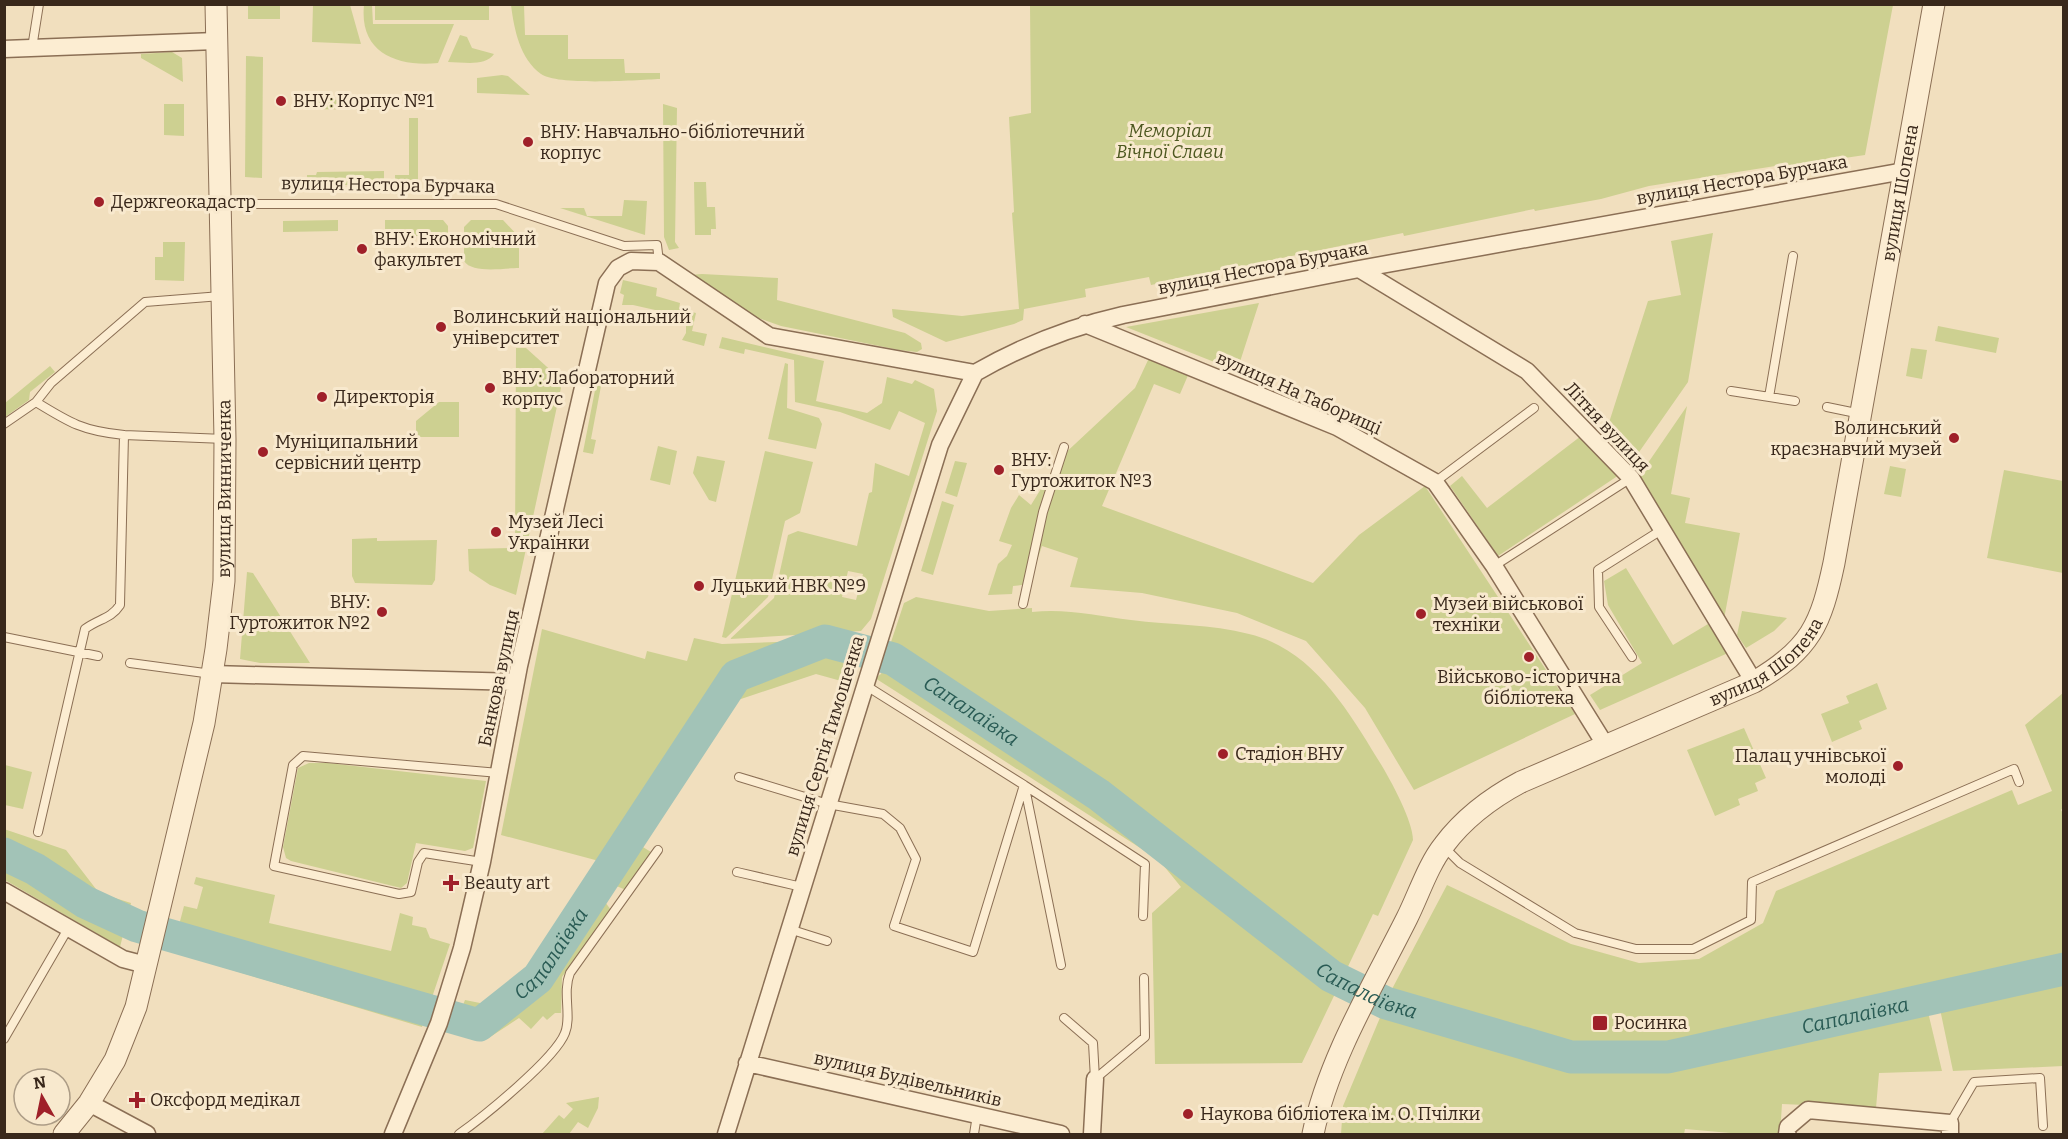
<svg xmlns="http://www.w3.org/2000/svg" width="2068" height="1139" font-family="Bitter,serif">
<rect width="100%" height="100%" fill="#f1dfbe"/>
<path fill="#cdd091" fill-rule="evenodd" d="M248,5h32v14h-32z
M313,5h37l11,39 -49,-2z
M364,5h8l1,19h81l-16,39c-41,4 -79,-10 -74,-58z
M375,5h114v15h-114z
M511,5h13l1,30h43v24h56l1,14h35v6c-24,1 -102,7 -119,-5 -21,-15 -27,-45 -30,-69z
M1030,5v-1l863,1 -28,150 -82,12 -1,-2 -133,21 -48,13 -66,12 -1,-2 -130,27 -1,-3 -252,52 -2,-8 -64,12 1,8 -62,12 -1,11 -9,4 -68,18 -53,-25 -1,-8 70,7 57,-7 -7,-96 2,-1 -5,-95 22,-4z
M460,35l7,2 5,11 22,6c-9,13 -31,8 -46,8z
M172,52l10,6 1,24 -42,-24v-4z
M246,56l17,1 -1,121 -17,-1z
M502,75l6,1 22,19 -53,-2v-15z
M301,94h15l38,11h29v5l-76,-1 -6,-5z
M164,104h20v32l-20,-1z
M663,104l14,4 -2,134 4,6 -10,2 -5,-13z
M409,118h9v67h-23v-10h14z
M384,171v14h-77v-10h9l1,-3z
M694,182h12l1,25h8l1,22h-5v6h-16z
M624,200l23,1 -2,34 -85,-27h24l3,8h35z
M338,220v11l-55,1v-11z
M385,220h58l5,6v14h-9l-1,-4h-31l-1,-6h-21z
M471,220h32l16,17v31c-14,0 -47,6 -55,-7v-34z
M1713,233l-25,149 -58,83 -25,-30 43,-134 33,-6 -10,-54z
M163,242h22l-1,39 -29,-1v-23h8z
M702,274l76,4 -1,22 128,33 16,10 1,6 -5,3 -18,-2 -118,-24 -31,-11 -60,-40z
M623,280l34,8 -1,8 24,7 -1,6 17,4 -4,18 15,3 -3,12 -22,-6 4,-7v-16l-53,-12h-11l2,-10 -4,-2z
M1259,303l-22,68 -111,-44z
M1938,326l61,12 -3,15 -61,-12z
M722,337l102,24 -8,40 51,12 15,-10 5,-26 25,7 3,-4 19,9 3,22 -66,208 -10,12 -131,8 44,-41 14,-63 10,-4 59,15 12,-53 3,-1 3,-29 34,13 16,-53 -26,-12 -9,19 -50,-18 -45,-10 -1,-42 -49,-11 -1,5 -25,-6zM848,571l15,3 -7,26 -14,-3z
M516,348h10l30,27 5,13 -45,207 -26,-10 -21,-14 -1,-22 47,-1z
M1911,348l16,2 -5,29 -16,-3z
M1149,358l40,15 -9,21 -26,-10 -52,122 211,77 46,-48 66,-49 150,228 -161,76 -49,-82 -59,-67 -69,-28 -95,-20 -72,-6 8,-29 -36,-12 -13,38 -16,2 -1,8 -24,1 10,-31 9,-8 5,-11 -13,-4 12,-33 8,-13 12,10 29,-47 75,-70z
M785,363l3,1 -1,44 32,10 3,6 -6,25 -48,-10z
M50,366l5,6 -25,20 -1,8 -24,17v-14z
M596,385l5,1 -10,53 5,1 -3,14 -10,-2z
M439,402h20v35h-43v-16z
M1687,406l-16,88 19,4 -5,25 55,10 -16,86 -85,-143z
M1581,436l38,39 -121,81 -48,-70 12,-10 25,32z
M658,446l19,5 -7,34 -20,-5z
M765,451l48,11 -13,51 -15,8 -17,76 -42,41 -4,-1z
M697,456l28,5 -9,41 -7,-2 -16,-27z
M955,461l12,2 -10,34 -12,-4z
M1890,466l16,3 -5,28 -17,-3z
M2004,470l59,11v92l-76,-15z
M942,501l12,4 -21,70 -12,-4z
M377,538v3l60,-1 -2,40 -3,5 -77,-2 -3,-7v-37z
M1626,568l47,77 35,-21 20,29 -128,57 -10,-15 52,-32 -34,-58 -4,-24z
M247,572l6,1 57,90h-50l-20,-4z
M916,597l73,14 43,-3v4c33,-4 66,4 99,8 40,5 80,4 118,14 62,15 97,73 128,124 11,17 36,62 36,82l-35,76 -5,-2 -71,149 -147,1 -3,-151 29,-26 -22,-27 -284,-182 6,-4 8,-28 10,-1 -8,-3 13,-39z
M1742,611l45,7 -13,13 -28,17 -9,-13z
M542,629l103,30 2,-8 40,10 7,-23 28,6 143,-5 -13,45 -36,-10 -84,28 -37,42 -62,97 18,11 -25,38 -12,-5 -9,17 6,8 -49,67 -1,36h-6l-8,7 -4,-4 -12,13 -12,-11 -32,21 -34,-9 12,-30 20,4 35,-21 60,-86 19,-36 -98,-26z
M1877,683l10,26 -28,12 3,8 -30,13 -11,-28 28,-11 -3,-7z
M2063,693l1,113 -3,4 3,5 -1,251 -110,5 -13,-62 -12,3 14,59 -63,2 -3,35 -94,-4 -2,30h-38l-57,-5 -1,5h-343l2,-28 49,-117 55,-104 124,59 68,19 60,-4 64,-36 13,-32 236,-101 6,15 34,-14 -27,-66z
M1744,728l22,50 -11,5 3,8 -20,8 2,6 -25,11 -28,-66z
M328,763l158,18 -13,67 -8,3 -49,-8 -9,40 -6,5 -110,-27 -5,-3 -3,-11 15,-79 11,-5z
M5,765l27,7 -9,37 -18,-4z
M4,829l62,21 33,43 32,10 -11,44 -115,-67z
M196,877l79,18 -6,28 122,28 9,-38 13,4 -1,8 14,3 4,10 20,6 -28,83 -250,-75 12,-46 13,3 6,-22 -9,-3z
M599,1097l-1,11 -10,20 -10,-6 -9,12h-27l17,-19 5,4 9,-10 -7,-6z"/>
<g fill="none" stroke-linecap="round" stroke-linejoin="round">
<path stroke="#a2c3b7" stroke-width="33" id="s1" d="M4,854l31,15 50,33 52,24 342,99 59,-47 198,-302 89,-35 68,18 206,136 232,181 55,27 185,54h97l396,-88"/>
<g stroke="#8b6f55" stroke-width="10">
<path id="service" d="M32,48l7,-44
M220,204h276l128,42 33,-1 2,17
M1731,391l64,10
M1769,397l24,-141
M36,402c34,21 47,29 88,33
M1827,407l34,7
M4,424l32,-22 15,-19 94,-81 76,-6
M1435,482l99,-74
M1494,566l137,-88
M1023,604l20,-92 21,-65
M4,637l94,19
M1632,657l-33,-50 -1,-37 65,-41
M130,663l82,11
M739,777l89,27 55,10 17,14 16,31 -22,67 79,26 51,-167 -159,-100
M1024,785l121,79 -2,52
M1025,788l36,177
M38,832l47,-203c13,-10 26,-10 35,-24l4,-170 101,4
M1443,846l17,17 115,70 61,16h57l58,-29 1,-38 262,-113 5,13
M482,862l-58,-9 -6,9 -7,30 -12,2 -125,-28 19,-101 10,-9 196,17
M737,872l65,15
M789,929l38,12
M1064,1018l29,25 2,36
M4,1039l65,-112
M1095,1079l50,-42 -1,-59
M1950,1123l24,-41 66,-4 3,48
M459,1134c24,-17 96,-75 106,-101 7,-17 -3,-40 5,-60l88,-123
M974,1134l3,-19"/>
</g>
<g stroke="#8b6f55" stroke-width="19">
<path id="minor" d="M4,49l212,-8
M1359,269l168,102 104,107 123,204
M1085,324l252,103 98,55 59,84 112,180
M212,674l304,8
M4,891l119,68 23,6
M747,1063l314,71
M89,1103l58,31
M393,1134l46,-111 23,-75 20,-86 37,-196 88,-383 11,-15 13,-7 28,1 110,74 206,37c47,-27 95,-46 148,-58l236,-46 545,-98
M726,1134l214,-689 35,-72
M1092,1134l3,-55
M1787,1134l1,-7 20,-17 142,13v11"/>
</g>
<g stroke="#8b6f55" stroke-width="23">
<g id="tertiary">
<path id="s2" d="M64,1134l25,-31 26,-43 21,-53 68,-284 12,-74 8,-68 1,-142 -9,-435"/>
<path id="s3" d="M1313,1134c15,-74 60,-148 94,-216 12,-24 21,-53 37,-73 21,-28 47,-47 77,-63l233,-100c57,-33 67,-58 80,-119l100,-559"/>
</g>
</g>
<use href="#service" stroke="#fcedd2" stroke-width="8"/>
<use href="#minor" stroke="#fcedd2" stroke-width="16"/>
<use href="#tertiary" stroke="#fcedd2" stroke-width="21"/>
</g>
<g fill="#9f2029" stroke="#f8e9ce" stroke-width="2">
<circle cx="281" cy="101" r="6"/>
<circle cx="528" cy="142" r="6"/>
<circle cx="99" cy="202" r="6"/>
<circle cx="362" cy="249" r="6"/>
<circle cx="441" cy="327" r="6"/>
<circle cx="490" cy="388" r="6"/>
<circle cx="322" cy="397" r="6"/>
<circle cx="1954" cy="438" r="6"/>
<circle cx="263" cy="452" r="6"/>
<circle cx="999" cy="470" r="6"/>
<circle cx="496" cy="532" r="6"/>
<circle cx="699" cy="586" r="6"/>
<circle cx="382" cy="612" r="6"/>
<circle cx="1421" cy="614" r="6"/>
<circle cx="1529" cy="657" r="6"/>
<circle cx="1223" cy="754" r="6"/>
<circle cx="1898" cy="766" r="6"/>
<path d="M448 874h6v6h6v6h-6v6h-6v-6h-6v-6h6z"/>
<rect x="1592" y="1015" width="16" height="16" rx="3"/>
<path d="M134 1091h6v6h6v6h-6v6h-6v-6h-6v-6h6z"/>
<circle cx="1188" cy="1114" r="6"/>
</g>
<g text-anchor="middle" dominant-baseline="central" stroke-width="6" stroke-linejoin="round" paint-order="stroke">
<g font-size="18" fill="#39281b" stroke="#f8e9ce" text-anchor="start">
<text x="293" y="101">ВНУ: Корпус №1</text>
<text x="540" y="132">ВНУ: Навчально-бібліотечний<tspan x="540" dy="21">корпус</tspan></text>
<text x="111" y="202">Держгеокадастр</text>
<text x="374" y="239">ВНУ: Економічний<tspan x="374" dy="21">факультет</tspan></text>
<text x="453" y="317">Волинський національний<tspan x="453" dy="21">університет</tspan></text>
<text x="502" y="378">ВНУ: Лабораторний<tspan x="502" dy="21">корпус</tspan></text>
<text x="334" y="397">Директорія</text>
<text x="1942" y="428" text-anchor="end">Волинський<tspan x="1942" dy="21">краєзнавчий музей</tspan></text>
<text x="275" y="442">Муніципальний<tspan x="275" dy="21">сервісний центр</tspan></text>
<text x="1011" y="460">ВНУ:<tspan x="1011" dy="21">Гуртожиток №3</tspan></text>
<text x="508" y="522">Музей Лесі<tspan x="508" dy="21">Українки</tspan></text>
<text x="711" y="586">Луцький НВК №9</text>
<text x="370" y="602" text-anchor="end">ВНУ:<tspan x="370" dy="21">Гуртожиток №2</tspan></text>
<text x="1433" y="604">Музей військової<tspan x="1433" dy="21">техніки</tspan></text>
<text x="1529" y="677" text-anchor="middle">Військово-історична<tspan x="1529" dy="21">бібліотека</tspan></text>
<text x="1235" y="754">Стадіон ВНУ</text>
<text x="1886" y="756" text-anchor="end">Палац учнівської<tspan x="1886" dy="21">молоді</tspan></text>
<text x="464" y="883">Beauty art</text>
<text x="1614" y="1023">Росинка</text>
<text x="150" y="1100">Оксфорд медікал</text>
<text x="1200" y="1114">Наукова бібліотека ім. О. Пчілки</text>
</g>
<g font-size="18" font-style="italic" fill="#4d5820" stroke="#f8e9ce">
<text x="1170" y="131">Меморіал<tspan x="1170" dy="21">Вічної Слави</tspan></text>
</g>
<g font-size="18" fill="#39281b" stroke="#f8e9ce">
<text transform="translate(1742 180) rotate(-10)">вулиця Нестора Бурчака</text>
<text transform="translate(388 185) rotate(1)">вулиця Нестора Бурчака</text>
<text stroke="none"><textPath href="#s3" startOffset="1198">вулиця Шопена</textPath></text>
<text transform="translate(1263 268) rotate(-11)">вулиця Нестора Бурчака</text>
<text transform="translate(1299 393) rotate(24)">вулиця На Таборищі</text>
<text transform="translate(1607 427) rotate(47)">Літня вулиця</text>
<text stroke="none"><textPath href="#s2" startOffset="675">вулиця Винниченка</textPath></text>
<text stroke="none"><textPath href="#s3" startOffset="694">вулиця Шопена</textPath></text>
<text transform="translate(499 678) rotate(-78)">Банкова вулиця</text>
<text transform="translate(825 746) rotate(-73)">вулиця Сергія Тимошенка</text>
<text transform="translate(908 1079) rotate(13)">вулиця Будівельників</text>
</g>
<g font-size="20" font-style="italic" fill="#295b54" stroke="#f8e9ce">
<text stroke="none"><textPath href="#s1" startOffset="1204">Сапалаївка</textPath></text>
<text stroke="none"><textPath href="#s1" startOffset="610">Сапалаївка</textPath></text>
<text stroke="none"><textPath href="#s1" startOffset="1690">Сапалаївка</textPath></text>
<text stroke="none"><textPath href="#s1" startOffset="2194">Сапалаївка</textPath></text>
</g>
</g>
<rect width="2068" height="1139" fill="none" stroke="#39281b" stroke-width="12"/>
<g transform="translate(42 1097) rotate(351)"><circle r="28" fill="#f8e9ce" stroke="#ac9c86" stroke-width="1.5"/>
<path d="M0-4.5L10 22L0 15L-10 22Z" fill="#9f2029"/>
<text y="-9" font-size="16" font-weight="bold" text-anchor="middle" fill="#39281b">N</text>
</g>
</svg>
